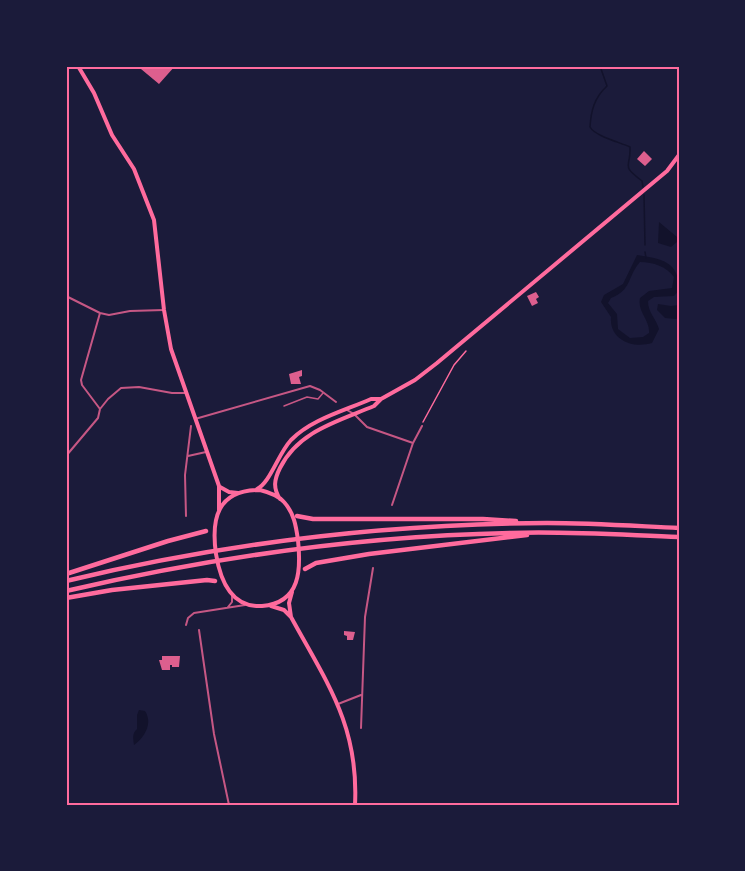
<svg xmlns="http://www.w3.org/2000/svg" width="745" height="871" font-family="Lora,serif">
<rect width="100%" height="100%" fill="#1b1b3a"/>
<path fill="#12122b" fill-rule="evenodd" d="M659,222l18,15v5l-6,5 -13,-4z
M637,255c25,4 42,6 42,35l-5,6 -20,1 -6,4c0,12 8,17 11,28l-7,14c-20,6 -43,-4 -41,-26l-10,-15 3,-7 19,-11zM640,262c13,0 27,5 34,15l-2,11 -23,3 -9,7c-3,14 10,21 9,35l-6,4 -13,1 -12,-9 -1,-15 -9,-11 3,-5c21,-8 16,-21 29,-36z
M658,304l13,2 8,-1v12l-3,2 -11,-1 -8,-8z
M139,710l6,1c8,12 0,26 -11,34 -1,-6 -2,-12 3,-16v-14z"/>
<g fill="none" stroke-linecap="round" stroke-linejoin="round">
<path stroke="#12122b" stroke-width="1.5" d="M600,66l7,20c-13,12 -16,25 -17,41 5,9 29,15 40,20 1,22 -10,17 12,34l1,6
M644,195l1,50
M645,252l1,6"/>
</g>
<path fill="#dd5f8e" d="M144,66h31l-16,18 -18,-15z
M644,151l8,8 -7,7 -8,-7z
M536,292l3,5 -3,2 2,4 -6,3 -5,-10z
M302,370v6l-3,1 2,7h-10l-2,-10z
M344,631l11,1 -2,8h-6v-4l-3,-1z
M162,656h18l-1,11h-7v-2h-2v5h-8l-3,-10h3z"/>
<g fill="none" stroke-linecap="round" stroke-linejoin="round">
<path stroke="#ff6b9d" stroke-width="1.5" d="M423,422l31,-57 12,-14"/>
<path stroke="#c65784" stroke-width="1.5" d="M284,406l23,-9 11,2 5,-6"/>
<path stroke="#c65784" stroke-width="2" d="M66,296l34,17 9,2 21,-4 34,-1
M100,313l-19,67 1,5 18,24
M347,410l7,4 13,13 46,16
M195,419l115,-33 10,4 16,12
M66,456l32,-38 2,-9 8,-10 13,-11 18,-1 33,6h14
M188,456l18,-4
M392,505l21,-62 9,-17
M186,516l-1,-41 6,-49
M228,607l4,-5v-6
M186,625l2,-7 6,-5 51,-8
M199,630l15,104 15,71
M338,704l23,-9
M361,728l4,-111 8,-49"/>
<path stroke="#ff6b9d" stroke-width="4" d="M78,66l16,27 18,42 22,34 20,51 10,90 7,39 48,137v24
M220,487l9,5 9,1"/>
<path stroke="#ff6b9d" stroke-width="4" d="M257,489c13,-6 21,-35 34,-49 21,-21 53,-29 80,-41h9
M260,490c8,2 18,5 24,12 10,11 12,24 14,38 3,29 3,63 -36,66 -32,2 -42,-27 -46,-52 -5,-35 1,-64 44,-64z
M280,499c-7,-11 -6,-19 0,-31 18,-37 59,-47 94,-62l7,-7 34,-19 22,-17 230,-192 12,-16
M271,606l13,4 7,7c36,66 68,109 64,188
M291,617l-2,-14 3,-11"/>
<path stroke="#ff6b9d" stroke-width="4.5" d="M297,516l16,3h170l33,2
M305,569l11,-6 53,-9 158,-19
M66,574l102,-33 38,-10
M66,581c158,-38 319,-57 481,-58 44,0 88,3 132,5
M66,591c147,-34 294,-55 445,-58 56,-2 112,2 168,4
M66,598l46,-8 95,-10 8,1"/>
</g>
<rect width="745" height="871" fill="none" stroke="#1b1b3a" stroke-width="135"/>
<rect x="68" y="68" width="610" height="736" fill="none" stroke="#ff6b9d" stroke-width="2"/>
</svg>
